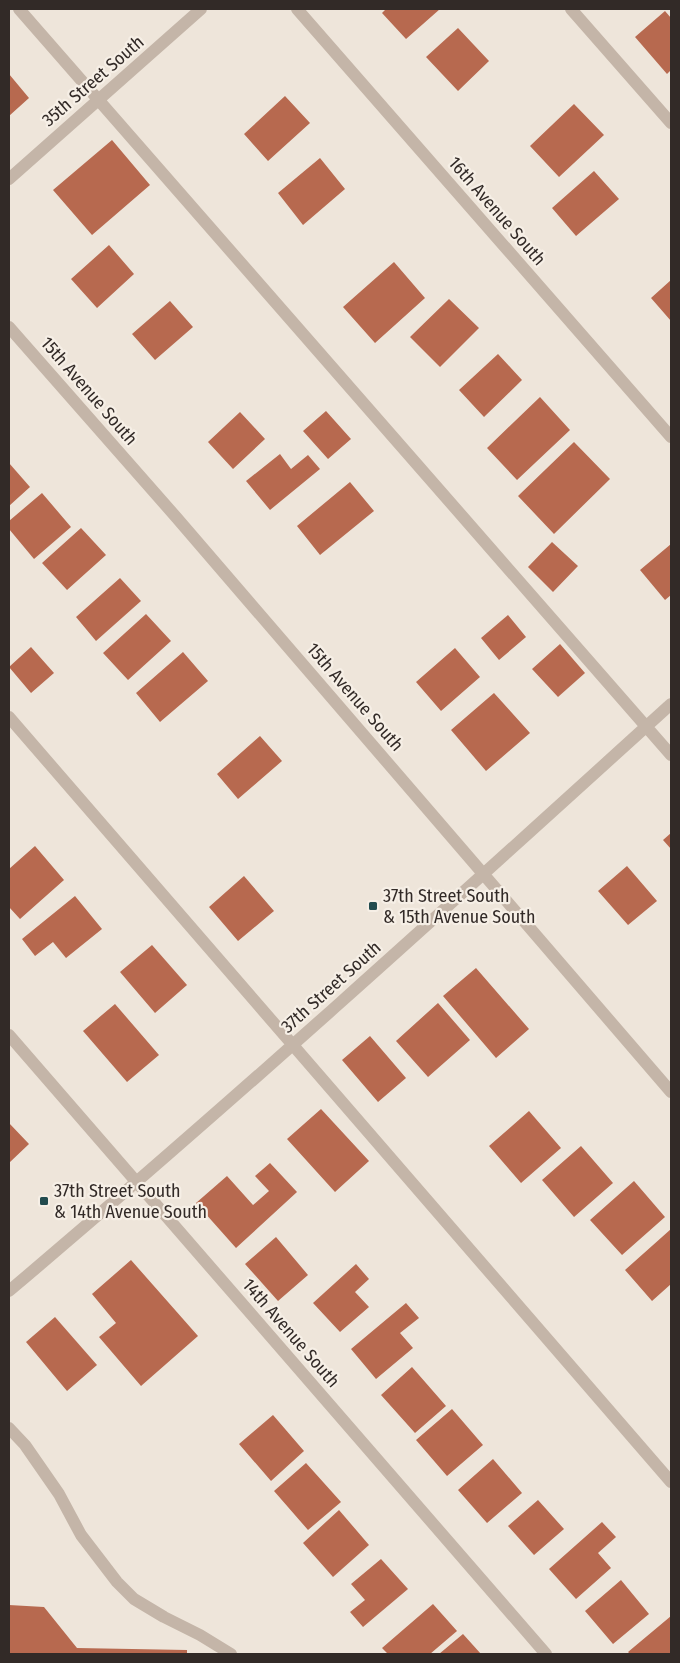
<svg xmlns="http://www.w3.org/2000/svg" width="680" height="1663" font-family="'Fira Sans Condensed',sans-serif">
<rect width="100%" height="100%" fill="#eee5da"/>
<path fill="#b7694f" d="M386,9h54l-34,30 -24,-26z
M665,11l6,7v52l-4,4 -32,-37z
M458,28l31,33 -31,30 -32,-34z
M9,74l20,24 -20,18z
M285,96l25,27 -42,38 -24,-27z
M574,104l30,31 -45,42 -29,-31z
M112,140l38,45 -58,50 -39,-45z
M320,158l25,31 -42,36 -25,-32z
M594,171l25,28 -43,37 -24,-28z
M109,245l25,29 -37,34 -26,-29z
M394,262l31,36 -50,45 -32,-36z
M671,280v41l-20,-23z
M449,299l30,29 -39,39 -30,-30z
M170,301l23,26 -38,33 -23,-26z
M498,354l24,26 -38,37 -25,-27z
M540,397l30,33 -53,50 -30,-32z
M326,411l25,28 -23,20 -25,-28z
M240,412l25,27 -32,30 -25,-27z
M574,442l36,37 -56,55 -36,-38z
M280,454l11,15 17,-14 12,14 -50,41 -24,-29z
M9,463l21,24 -21,19z
M350,482l24,29 -54,44 -23,-29z
M42,493l29,34 -37,32 -25,-30v-8z
M81,528l25,27 -39,35 -25,-27z
M552,542l26,24 -25,26 -25,-25z
M671,544v51l-6,5 -25,-30z
M120,578l21,23 -45,40 -20,-24z
M146,614l25,27 -43,39 -25,-27z
M508,615l18,22 -27,23 -18,-22z
M560,644l25,29 -27,24 -26,-28z
M31,647l23,26 -23,20 -22,-26z
M455,648l25,29 -39,34 -25,-29z
M183,652l25,29 -48,41 -24,-29z
M494,693l36,40 -44,38 -35,-41z
M260,736l22,25 -44,38 -21,-25z
M671,833v16l-8,-9z
M35,846l29,34 -44,39 -11,-12v-38z
M627,866l30,35 -29,24 -30,-34z
M244,876l30,35 -36,30 -29,-34z
M75,896l27,33 -36,29 -13,-16 -18,14 -13,-17z
M152,945l35,40 -32,28 -35,-41z
M476,968l53,61 -33,29 -53,-62z
M438,1003l32,37 -42,37 -32,-36z
M115,1004l44,51 -32,27 -44,-51z
M370,1036l36,42 -28,24 -36,-42z
M321,1109l48,52 -34,31 -48,-53z
M529,1111l32,37 -40,35 -32,-37z
M9,1123l20,21 -20,19z
M581,1146l32,37 -39,34 -32,-37z
M270,1163l27,29 -61,56 -40,-45 31,-27 26,29 16,-14 -14,-15z
M634,1181l31,36 -43,38 -32,-35z
M671,1229v55l-19,17 -27,-31z
M276,1237l32,38 -30,26 -33,-37z
M131,1260l67,76 -57,50 -42,-49 17,-14 -24,-29z
M356,1264l13,15 -14,13 14,15 -29,25 -27,-29z
M406,1303l13,15 -19,15 13,15 -37,31 -25,-30z
M55,1317l42,48 -30,26 -41,-49z
M412,1367l34,39 -31,27 -34,-38z
M452,1409l31,36 -36,31 -31,-36z
M273,1415l31,36 -33,30 -32,-37z
M493,1459l29,34 -35,30 -29,-33z
M306,1463l35,39 -33,28 -34,-39z
M538,1500l26,29 -30,26 -26,-29z
M339,1510l30,35 -36,32 -30,-34z
M602,1522l14,15 -18,16 13,15 -35,31 -27,-30z
M381,1559l27,30 -45,38 -13,-15 15,-12 -14,-16z
M621,1580l28,34 -36,30 -28,-33z
M433,1604l24,27 -27,23h-42l-6,-6z
M9,1605l35,2 33,41 110,2v4h-178z
M671,1616v38h-41l-2,-2z
M463,1634l18,20h-42z"/>
<g fill="none" stroke-linecap="round" stroke-linejoin="round">
<path stroke="#c4b5a8" stroke-width="12" d="M19,9l652,746
M297,9l374,428
M571,9l100,114
M9,179l192,-170
M9,327l167,190 495,575
M9,717l662,765
M9,1035l537,619
M9,1291c225,-190 444,-389 662,-587
M9,1428l16,17 34,49 22,41 36,47 17,17 30,18 36,18 31,19"/>
</g>
<g fill="#224b4e" stroke="#f6efe6" stroke-width="2">
<rect x="368" y="901" width="10" height="10" rx="2.5"/>
<rect x="39" y="1196" width="10" height="10" rx="2.5"/>
</g>
<g text-anchor="middle" dominant-baseline="central" stroke-width="4.5" stroke-linejoin="round" paint-order="stroke">
<g font-size="18" fill="#322a27" stroke="#f6efe6">
<text transform="translate(93 81) rotate(-41)">35th Street South</text>
<text transform="translate(497 211) rotate(49)">16th Avenue South</text>
<text transform="translate(89 391) rotate(49)">15th Avenue South</text>
<text transform="translate(355 697) rotate(49)">15th Avenue South</text>
<text transform="translate(331 987) rotate(-42)">37th Street South</text>
<text transform="translate(291 1333) rotate(49)">14th Avenue South</text>
</g>
<g font-size="18" fill="#322a27" stroke="#f6efe6" text-anchor="start">
<text x="383" y="896">37th Street South<tspan x="383" dy="21">&amp; 15th Avenue South</tspan></text>
<text x="54" y="1191">37th Street South<tspan x="54" dy="21">&amp; 14th Avenue South</tspan></text>
</g>
</g>
<rect width="680" height="1663" fill="none" stroke="#322a27" stroke-width="20"/>
</svg>
